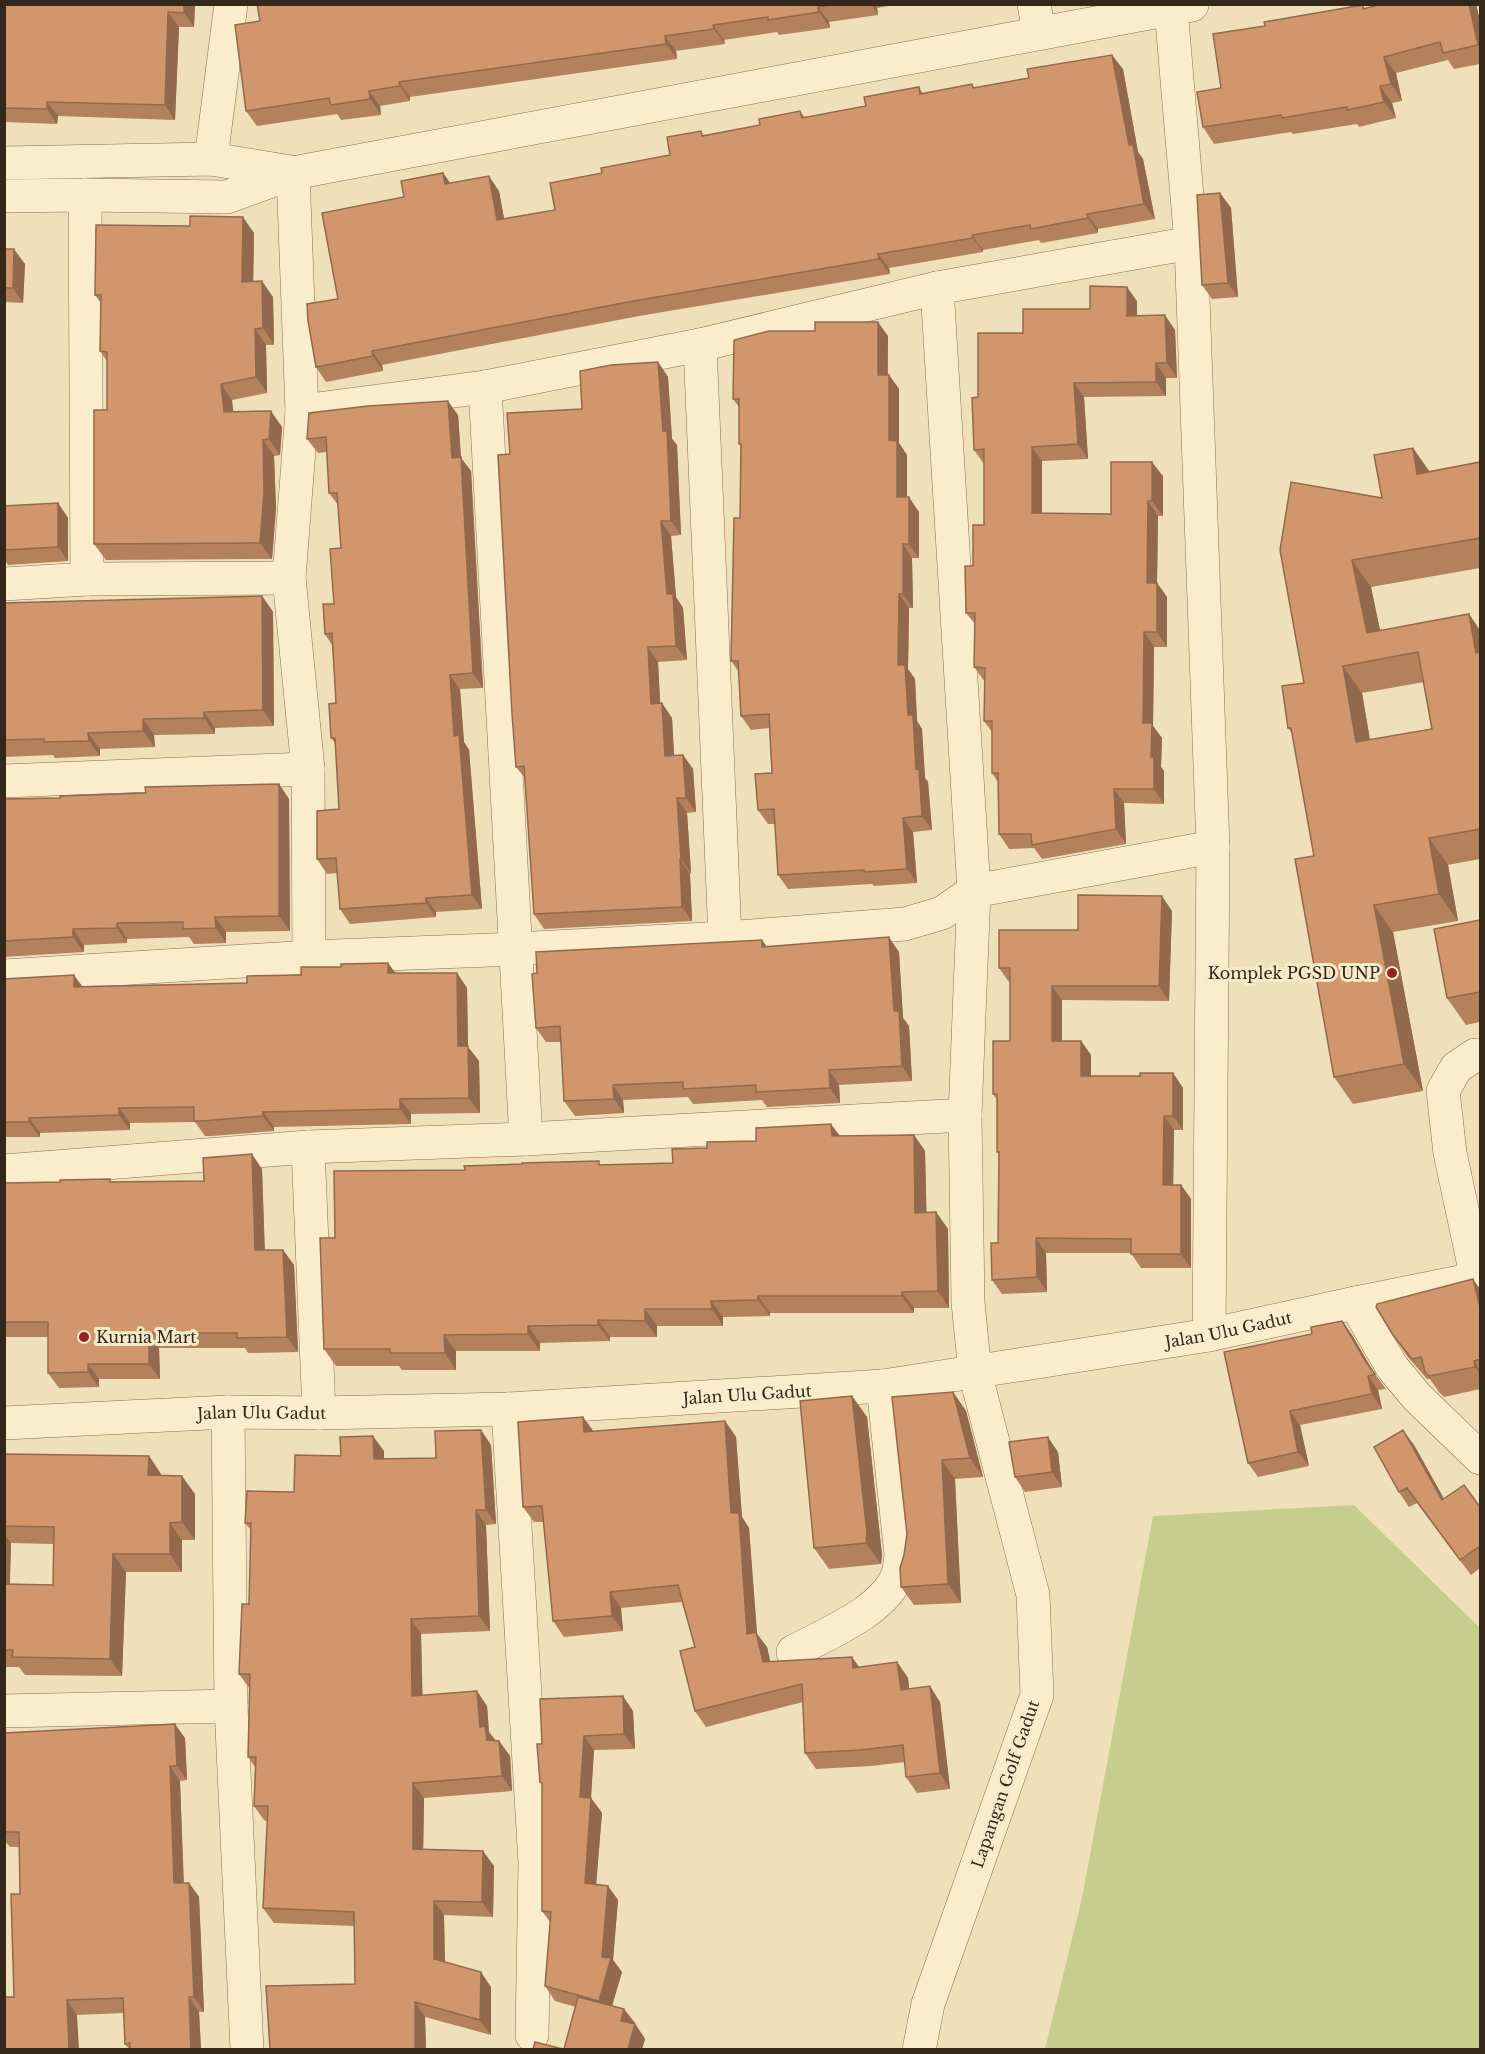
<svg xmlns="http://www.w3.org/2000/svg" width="1485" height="2054" font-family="'Libre Baskerville',serif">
<rect width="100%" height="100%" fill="#f0e0b9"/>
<path fill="#c6ce8d" d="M1354,1505l126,123v421h-435l37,-151 71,-382z"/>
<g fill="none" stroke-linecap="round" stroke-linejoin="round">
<g stroke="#876f53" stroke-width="34">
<g id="minor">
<path d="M1034,4l5,29"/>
<path d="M1171,9l20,234 22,604 -4,488"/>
<path d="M211,159l20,-155"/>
<path d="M4,163l207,-4 80,13"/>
<path d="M293,173l9,238"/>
<path d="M85,195l2,384"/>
<path d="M4,196l81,-1 142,2 66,-24 899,-168"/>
<path d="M937,288l37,603 -9,224"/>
<path d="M700,345l25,593"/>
<path d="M485,387l41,752"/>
<path d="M4,584l83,-5 202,-1"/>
<path d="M4,781l304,-12"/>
<path d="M309,957l-1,-188 -19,-191 13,-167 183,-24 215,-42 237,-57 254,-45"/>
<path d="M4,976l305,-19 206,-8 210,-11 180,-14 37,-11 32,-22 239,-44"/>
<path d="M308,1147l11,266"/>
<path d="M4,1171l304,-24 218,-8 439,-24 3,187 7,71 58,222 4,100 -109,309 -9,46"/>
<path d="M1477,1279l-27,-126 -7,-62 13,-23 19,-13h5"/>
<path d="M1355,1303l37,64 25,30 63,61"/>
<path d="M508,1409l27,454 -3,172"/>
<path d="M228,1412l3,294 16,344"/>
<path id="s1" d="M4,1423l224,-11 91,1 189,-4 375,-23 326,-51 146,-32 125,-25"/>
<path d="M793,1652c33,-18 92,-41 105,-78 2,-6 2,-13 3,-19l-18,-169"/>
<path d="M4,1711l227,-5"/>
</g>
</g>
<use href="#minor" stroke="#fbedcc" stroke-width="33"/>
</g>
<path fill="#b4815d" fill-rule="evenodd" d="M4,4h191l-1,23h-15l-4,93 -117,-4 -1,8 -53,-2z
M257,4h644l-24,4 1,7 -49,7 1,6 -51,7 -2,-3 -53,8 1,4 -49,7 1,8 -267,38v4l-30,5 1,9 -40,5 -4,-6 -80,12 -11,-15 14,-90z
M1382,4h94l4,17v43l-26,5 -6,-9 -52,13 6,28 -10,2 4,15 -37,9 -2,-3 -64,10 -2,-2 -77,12 -11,-17 18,-39 44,-62 98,-21 2,4z
M1123,69l15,83 5,7 12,60 -57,10v4l-57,10 -2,-3 -56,10v2l-94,16 1,6 -251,42 -257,49 1,6 -57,11 -10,-15 22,-68 66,-102 39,-24 7,10 49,8 5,28 51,-9 47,-37 68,-18 31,-24 3,5 56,-11 40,-14 5,7 61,-12 53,-19 4,7z
M1220,193l11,15 7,89 -26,2 -10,-14z
M254,233l-1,48 20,16 1,48h-8l1,48 -35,7 1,12 49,15 -2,28 -6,1 2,52 -4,51 -166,1 -12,-16 13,-134v-49l-7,-10 1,-48 -6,-8z
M4,249l21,15 -2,39 -19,-1z
M1137,301v15l38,14 2,48h-11v18l-82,1 4,62 -46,2v52l69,1 52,-38v40h-5l-1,67 10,14v50h-13l-1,79 9,12 -1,29 3,4v33l-40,-1 2,41 -84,15 -8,-11 -25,1 -10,-15 -1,-52 -6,-9v-41l-8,-11 1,-39 -11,-15 1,-43 -9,-11 7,-47 11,-41v-61l-10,-14 4,-53 45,-64z
M888,336v39h1l10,14v54l8,12v42l12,15v46h-7l1,50h-4l-1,61 7,10 2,42 5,8 3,49 3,4 4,48 -19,2 4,51 -43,3 -2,-2 -84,5 -10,-14 -3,-51h-7l-10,-14 14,-37 -3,-45 -18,2 -10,-14 -2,-44 -8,-11 9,-143 1,-72 -2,-2v-37l-6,-8z
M658,362l10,15 4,62 5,6 4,90 -10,1 5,61 7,11 4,52 -29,2 2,41 12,15 2,38 9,-1 10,14 3,43 -9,1 4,60 -1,1 2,47 -148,8 -10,-15 -9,-136 -9,-11 -6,-313z
M458,415l3,43 10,13 12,217 -23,1 4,53 5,8 13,159 -46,3v5l-86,7 -10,-15 -3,-36 -10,1 -10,-15 22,-50 -4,-66 -4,-5 5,-35 -4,-58 -7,-11 9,-30 7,-56 -3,-43 -9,-12 -2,-41 -9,1 -11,-14z
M1413,448l16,24 51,-10v106l-109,19 9,43h100v229l-32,6 10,56 -65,11 30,159 -70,13 -19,-27 -20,-221 -22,-123 -4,-5 16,-45 -24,-133 102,-52zM1424,682l8,47 -62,11 -8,-47z
M58,503l10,15v43l-60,4 -4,-6v-53z
M262,596l11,16 1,114 -59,2v6l-61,1 1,12 -55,2v7l-45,2 -2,-3 -49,2v-154z
M279,784l10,15 1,132 -64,1v11l-32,1 -5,-7 -62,2v4l-43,2v7l-80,5v-158l56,-1z
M1172,911l-3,90 -107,-1v41h19l10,14v21h49l33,-3 10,15v42h-9l-1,55h8l10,14v69h-50l-10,-15h-85l1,39 -45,2 -10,-14 6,-37 1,-88 -2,-3v-52l-4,-6 17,-53v-59h-1l-10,-14 79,-38z
M1480,920v102l-14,3 -19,-27z
M762,940l5,7 132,5 4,66 6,8 3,55 -73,4 1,18 -73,4 -5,-7 -69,4 -5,-7 -65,3 1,13 -49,3 -11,-15 -3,-59h-15l-10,-14z
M388,963l7,10h62l10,15 1,59 11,14 1,52 -69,1v10l-137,3v4l-62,5h-7l-10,-14 -65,1v7l-90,3v4h-36v-158l78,7 165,-3 54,-8 40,-8z
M914,1135l11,16 1,61h10l12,17 1,79h-35v5h-144v3l-47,1v9h-66v11h-47v4l-70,2v8h-84v19h-54l-3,-4h-63l-12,-17 11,-111 130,-68 208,-7 34,-15 49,-7 83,-5z
M262,1169l3,81h18l11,15 4,87 -50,1 -3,-5h-86l1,31h-61v8l-40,1 -11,-15v-36h-44v-154l200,-2z
M1480,1289v100l-36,8 -5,-5 -9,-13h-3l-20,-23 -14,-21z
M1342,1321l10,14 20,35 14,19 -8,1 4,19 -82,16 9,41 -51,11 -10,-14 64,-129z
M953,1392l13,19 17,66 -28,2 6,124 -47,2 -13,-18 3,-32z
M852,1396l15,21 15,138 -1,9 -52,5 -15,-21z
M583,1417l10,14 132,-10 11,16 6,80 7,11 8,106 10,13 3,15 82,-5 7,10 38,-5 11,16 1,11 31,13 10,87 -33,4 -11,-16 -1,-15 -34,4 -55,3 -11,-16 -2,-51 -97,25 -11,-16v-64l-13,-45 -61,6 2,23 -59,6 -11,-16 -10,-99h-9l-11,-15z
M481,1430l10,15 5,79 -10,1 4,106 -69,3 1,62 65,10 2,26 6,8 4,1 11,15 2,35 -88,7 -1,51 71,17 -1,51 -49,-2 1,47 46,25v48l-66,-18 1,32h-156l85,-65v-58l-81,-3 -11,-15 4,-87 -3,-1 -10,-14 1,-39 -7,-10 2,-68 -11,-15 10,-70 2,-74 -6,-7 49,-31 47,-36 43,-5v8l52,-1z
M1414,1445l30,54 36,8v61l-9,7 -54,-72 -8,4 -10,-15z
M1058,1452l4,35 -37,5 -10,-15z
M4,1454l145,2 12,18v1l34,19v46h-13v32h-56l-4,104 -97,-1 -6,-8h-15zM11,1543l43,1 -1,41 -43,-1z
M633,1711l2,38 -41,1 -3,48 11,15 -6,71 12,2 10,14 -5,60 9,12 -10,34 23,17 10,16 -3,10h-78l12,-42 -21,-6 -10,-15 5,-64 -8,-11v-126l-2,-3 2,-38z
M185,1738l2,42 -7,1 4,102h5l10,14 5,115h-5l2,37h-72l-4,-5 -1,-31 -47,2 -63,-18 6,-103 -1,-47h-9l-6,-7v-8z"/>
<path fill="#92694c" d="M184,4h11l-1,23 -10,-14z
M871,4h4l2,4 1,7z
M1469,4h7l4,17v27l-2,-3z
M818,7l11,15 1,6 -11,-16z
M168,12l11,15 -4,93 -10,-15z
M713,25l11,15 1,4 -11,-15z
M665,36l11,15 1,8 -11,-15z
M1112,55l11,14 15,83 5,7 12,60 -11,-15 -15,-59z
M1384,57l12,16 6,28 -11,-17z
M399,82l11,15v4l-10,-15z
M1380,86l12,17 4,15 -12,-16z
M369,91l11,15 1,9 -11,-16z
M47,102l11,14 -1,8 -10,-15z
M443,173l11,15 -9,-4z
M489,176l10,15 8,44 -10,-15z
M1220,193l11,15 7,89 -10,-14z
M1087,214l11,15v4l-10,-15z
M243,217l11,16 -1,65 -11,-16z
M972,235l11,15v2l-10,-14z
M14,249l11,15 -2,39 -10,-15z
M878,254l11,14 1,6 -11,-15z
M262,281l11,16 1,48 -11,-17z
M1127,287l10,14v29l-10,-14z
M1165,315l10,15 2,48 -10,-15z
M878,322l10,14 -1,53 -9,-14z
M255,329l11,16 1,48 -11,-16z
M372,351l10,14 1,6 -10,-15z
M658,362l10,15 4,62 5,6 4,90 -10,-14 -8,-90z
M1156,363l10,15v18l-10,-14z
M889,375l10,14v54l8,12v56l-10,-14 -8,-57z
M1074,383l10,14 4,62 -10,-15z
M221,384l11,16 3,28 -11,-16z
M448,401l10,14 3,43 10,13 12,217 -10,-15 -21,-215z
M271,411l11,16 -2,28 -11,-16z
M263,440l11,16 2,52 -4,51 -12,-16z
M1032,447l10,14v67l-10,-15z
M1413,448l19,27 -15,-1z
M1152,462l11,14v40l-11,-15z
M909,497l10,15v46l-10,-14z
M1148,501l10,15 -1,67 10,14v50l-10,-15 -10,-49z
M58,503l10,15v43l-10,-14z
M661,521l10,15 5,61 7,11 4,52 -11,-14 -9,-52z
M903,544l9,14 1,50 -10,-14z
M1352,560l19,27 15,73 -19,-27z
M899,594l10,14 -1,61 7,10 2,42 5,8 3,49 3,4 4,48 -10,-14 -14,-101 -10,-50z
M262,596l11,16 1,114 -11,-16z
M1469,614l11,16v29l-4,-6z
M1144,632l10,15 -1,79 9,12 -1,29 3,4v33l-10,-15 -3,-32 -8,-34z
M648,647l10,15 3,56 -10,-14z
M1343,666l19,27 13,77 -19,-28z
M450,675l10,14 4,53 5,8 13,159 -10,-14 -18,-159z
M662,703l10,15 3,53 -10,-15z
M204,712l11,16v6l-11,-16z
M143,719l11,16 1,12 -12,-16z
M88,733l12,16v7l-11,-15z
M683,755l10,14 3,43 -10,-14z
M279,784l10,15 1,132 -11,-15z
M1114,789l10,14 2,41 -10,-15z
M677,798l10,15 4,60 -10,-14z
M903,818l10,14 4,51 -10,-14z
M1429,838l19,27 10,56 -19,-27z
M680,859l10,15 2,47 -10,-14z
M1162,896l10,15 -3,90 -10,-15z
M426,898l10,14v5l-10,-14z
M1374,905l19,27 30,159 -19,-27z
M215,917l11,15v11l-10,-15z
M117,923l10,16v4l-10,-15z
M73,929l11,16v7l-11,-15z
M889,937l10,15 4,66 6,8 3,55 -10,-15 -8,-55z
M762,940l10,14 -10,-7z
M388,963l11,15 -11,-5z
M457,973l10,15 1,59 11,14 1,52 -11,-15 -11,-52z
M74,975l11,15 -11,-3z
M1052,986l10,14v55l-10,-14z
M1081,1041l10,14v36l-10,-15z
M829,1070l10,15 1,18 -10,-15z
M1173,1073l10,15v42l-10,-14z
M613,1085l10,15 1,13 -10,-14z
M400,1099l11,15v10l-11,-15z
M119,1108l11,15v7l-11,-15z
M263,1112l11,15v4l-11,-15z
M1164,1116l10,14 -1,69 -10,-14z
M29,1118l11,15v4l-11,-15z
M831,1124l12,16 -11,-4z
M914,1135l11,16 2,78 -12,-16z
M252,1154l10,15 3,96 -10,-15z
M1181,1185l10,14v69l-10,-14z
M936,1212l12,17 1,79 -11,-17z
M1036,1238l10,15 1,39 -10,-15z
M283,1250l11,15 4,87 -11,-15z
M1473,1279l7,10v18z
M902,1292l12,16v5l-12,-17z
M758,1296l12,17v3l-12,-16z
M711,1301l12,16v9l-11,-17z
M645,1309l12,17v11l-12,-16z
M598,1320l12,17v4l-12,-16z
M1342,1321l10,14 24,41 -10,-14z
M528,1326l12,17v8l-12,-17z
M149,1333l10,15 1,31 -11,-15z
M444,1335l12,16v19l-11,-17z
M1474,1361l6,9v4l-5,-7z
M88,1364l11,15v8l-11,-15z
M1368,1376l10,14 4,19 -10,-15z
M953,1392l13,19 17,66 -13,-19z
M852,1396l15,21 15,138 -1,9 -15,-21z
M1290,1411l10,14 9,41 -11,-14z
M583,1417l11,15h-10z
M725,1421l11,16 6,80 7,11 8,106 10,13 7,30 -11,-15 -16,-28 -16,-121z
M481,1430l10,15 5,79 -10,-14z
M1403,1430l11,15 39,70 -11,-15z
M373,1436l11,15v22l-10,-14z
M1048,1437l10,15 4,35 -10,-15z
M149,1456l12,18v19l-13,-18z
M942,1460l13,19 6,124 -13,-19z
M182,1476l13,18v46l-13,-18z
M476,1510l10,15 4,106 -11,-15z
M170,1523l12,17v32l-12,-18z
M4,1534l7,9 -2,58 -5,-7z
M113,1554l13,18 -4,104 -12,-17z
M610,1592l11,16 2,23 -11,-15z
M411,1619l10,15 2,77 -11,-15z
M852,1657l11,16 -10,-5z
M897,1662l11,16 3,27 -10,-15z
M930,1686l10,16 10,87 -10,-16z
M477,1691l10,15 2,26 7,9 -9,-1 -7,-13z
M623,1696l10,15 2,38 -11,-15z
M175,1724l10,14 2,42 -10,-14z
M584,1736l10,14 -4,62 -10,-15z
M499,1741l11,15 2,35 -10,-15z
M170,1766l10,15 4,117 -10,-15z
M413,1783l11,15 -1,66 -10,-15z
M591,1798l11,15 -7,85 -10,-15z
M483,1851l11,15 -1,51 -11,-15z
M189,1883l10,14 5,115 -10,-15z
M608,1886l10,14 -5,60 9,12 -13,44 -10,-15z
M434,1901l10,14 1,59 -11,-15z
M481,1972l10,15v48l-11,-15z
M189,1997l10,15 2,37h-10z
M67,2000l10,15 2,34h-10z
M415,2002l10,15 1,32h-11z
M624,2009l11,14 -4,12 -10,-14z
M635,2024l10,15 -3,10h-14z"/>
<path fill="#d1966c" stroke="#92694c" stroke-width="1.5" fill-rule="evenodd" d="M4,4h180v9l-16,-1 -3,93 -118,-3v7l-43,-1z
M257,4h580l-19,3 1,5 -51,8v-3l-55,8 1,4 -49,7 1,8 -267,38 1,4 -31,5 1,8 -39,6 -2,-7 -83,13 -11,-86 25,-4z
M1382,4h87l9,41 -35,8 -3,-11 -56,15 7,27 -11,2 4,16 -37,8v-3l-65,11 -1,-3 -78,12 -6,-35 24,-4 -8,-54 52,-8 -1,-4 99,-17v4z
M1112,55l17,90h4l11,59 -57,10 1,4 -57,11 -1,-4 -58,10 1,3 -95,16 1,5 -251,43 -256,49 1,5 -57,11 -8,-46 -1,-17 31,-5 -16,-86 82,-16 -3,-16 42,-8 2,11 44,-8 8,44 58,-10 -5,-27 52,-10 -1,-5 69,-13 -3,-18 34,-6 1,5 58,-11 -1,-6 41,-8 2,7 64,-12 -2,-9 55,-10 1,7 52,-10 1,4 56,-10 -2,-9z
M1220,193l8,90 -26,2 -5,-90z
M190,216l53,1 -1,65 20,-1 1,47 -8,1 1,48 -35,7 3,28 47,-1 -2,28 -6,1 1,52 -4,51 -166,1v-134h13v-58l-7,-1 1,-56h-6l1,-70 94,1z
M4,249h10l-1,39h-9z
M1090,286l37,1v29l38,-1 2,48h-11v19l-82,1 4,61 -46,3v66l79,1v-52h41v39h-4l-1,82h10v49h-13l-1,91h9l-1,34h3v32h-40l2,40 -84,16 -1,-11h-32l-1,-61h-6v-52h-8l1,-53 -11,-1 1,-54h-9l-1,-47h8v-41h11v-76l-10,1 -2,-52 6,-1v-64h45v-24h67z
M815,322h63v53h11v65l8,1v56h12v47h-6v50h-4l-1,71h7l3,50h5l3,54 3,-1 3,48 -19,2 4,51 -43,3v-2l-86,5 -4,-66 -16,1 -3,-36 17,-1 -3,-59 -28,2 -3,-55h-7l3,-143h6l1,-74h-2v-45h-6l1,-59 35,-9h46z
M658,362l5,69h4l4,90h-10l6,73h6l3,52 -28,1 3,57 11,-1 3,53 18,-1 3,43h-9l4,61h-1l2,48 -148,7 -10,-148 -8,1 -4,-53 -14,-259 12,-1 -3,-41 75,-4 -2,-38 31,-6z
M448,401l4,57 9,-1 12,216 -23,2 4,61 5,-1 13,160 -46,3v5l-86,6 -4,-51 -19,1v-48l22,-2 -4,-71h-4l-2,-34 7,-1 -4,-70 -7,1 -2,-30h11l-4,-55 11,-1 -4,-55h-8l-3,-56 -19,2 2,-26 59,-7z
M1413,448l4,26 63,-12v76l-128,22 15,73 102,-19 7,39 4,-1v177l-51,9 10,56 -65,11 30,159 -70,13 -39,-218 19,-3 -23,-128h-3l-6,-42 22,-3 -24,-133 11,-68 91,16 -8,-43zM1418,652l14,77 -76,13 -13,-76z
M58,503v44l-54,3v-44z
M262,596l1,114 -59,2v6l-61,1v12l-55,2 1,8 -45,1v-3l-40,1v-137z
M279,784v132l-64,1 1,11 -33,1v-7l-66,1v5l-44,1v8l-69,4v-142l56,-1v-2l86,-3 -1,-6z
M1078,895l84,1 -3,90h-107v55h29v35h59v-3h33v43h-9l-1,69h18v69h-50v-15l-95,-1 1,39 -45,3 -1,-37h7l1,-91h-2v-58h-4v-53h17v-73h-11v-38h79z
M1480,920v72l-33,6 -13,-69z
M889,937l5,74h5l3,55 -73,4 1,18 -74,4v-7l-73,4v-7l-70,3 1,14 -50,2 -4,-75 -24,2 -4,-54 5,-1 -1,-21 226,-12v7z
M388,963v10h69l1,73h10l1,52 -69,1v10l-137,3v4l-61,5h-8v-14l-75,1v7l-90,3v4h-25v-143l70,-4v12l173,-4v-7l54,-1v-8h40v-3z
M831,1124l1,12 82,-1 1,78 21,-1 2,79 -36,1v4h-144v4l-47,1 1,8h-67v12l-47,-1v5l-70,1v8l-84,1 1,18h-55v-4h-66l-4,-111h15l-1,-67 131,-1 -1,-4 58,-2v-1l77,-2v4l74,-2 -1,-14 35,-1v-6l49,-1v-13z
M252,1154l3,96h28l4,87 -50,1v-5h-88v31h-61v8l-40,1v-51h-44v-139l56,-1v-2l50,-1v3l94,-1 -1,-23z
M1473,1279l7,28v52l-6,2 1,6 -46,9 -4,-4 -4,-15 -9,2 -19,-24 -17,-28 1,-3z
M1342,1321l24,41 9,12 -7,2 4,18 -82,17 8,41 -50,11 -24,-111 88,-18 -1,-7z
M953,1392l17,66 -28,2 6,124 -47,3 -1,-19 4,-13 3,-21 -15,-137z
M852,1396l15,137 -1,10 -52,5 -14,-147z
M583,1417l1,15 141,-11 6,92h8l8,121 9,-2 7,30 89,-5 1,11 44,-6 4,28 29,-4 10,87 -34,4 -3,-32 -43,5 -55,3 -3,-69 -107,27 -15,-60 15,-4 -17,-62 -68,7 2,24 -59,5 -11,-115 -19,1 -5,-85z
M481,1430l5,80h-10l3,106 -68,3 1,77 65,-5 3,36 5,-1 2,14 12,1 3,35 -89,7v66l70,2 -1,51 -48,-1v58l47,13 -1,48 -65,-18v47h-145l-4,-63 89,-2 -1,-72 -91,-4 5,-102h-14l2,-49h-8l2,-83h-11l3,-70h7l2,-81h-6l2,-32 47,1 1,-37 46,1 -1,-19 33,-1 1,23 62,-1 -1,-27z
M1403,1430l39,70 22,-15 16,22v39l-20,14 -53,-72 -8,4 -25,-45z
M1048,1437l4,35 -37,5 -6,-35z
M4,1454l145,2 -1,19 34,1v46l-12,1v31h-57l-3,105 -98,-2 1,-7h-9v-66l49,1 1,-58 -50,-1z
M623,1696l1,38 -40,2 -4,61 11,1 -6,85 23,3 -6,71 9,1 -12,43 -54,-15 6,-74 -9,-1v-128l-2,-1 -3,-38h5l-2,-45z
M175,1724l2,42h-7l4,117h15l5,114h-5l2,52h-61v-6l-5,1 -2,-46 -56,2 2,49h-64l-1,-52h10l-3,-103h9l-1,-62h-15v-99z
M578,1997l46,12 -3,12 14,3 -7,25h-64z
M535,2042l28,7h-30z"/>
<g fill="#9a1f20" stroke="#f7eac9" stroke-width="2">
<circle cx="1392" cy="973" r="6"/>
<circle cx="84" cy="1337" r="6"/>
</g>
<g text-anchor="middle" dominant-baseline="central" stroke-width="6" stroke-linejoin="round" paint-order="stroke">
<g font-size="16" fill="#352719" stroke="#f7eac9" text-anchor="end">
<text x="1380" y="973">Komplek PGSD UNP</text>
<text x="96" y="1337" text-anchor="start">Kurnia Mart</text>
</g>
<g font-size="16" fill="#352719" stroke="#f7eac9">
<text stroke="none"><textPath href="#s1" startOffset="1230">Jalan Ulu Gadut</textPath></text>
<text stroke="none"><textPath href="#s1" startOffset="744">Jalan Ulu Gadut</textPath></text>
<text stroke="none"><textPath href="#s1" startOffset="258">Jalan Ulu Gadut</textPath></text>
<text transform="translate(1005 1784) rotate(-71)">Lapangan Golf Gadut</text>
</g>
</g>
<rect width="1485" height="2054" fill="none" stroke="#352719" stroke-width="12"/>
</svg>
